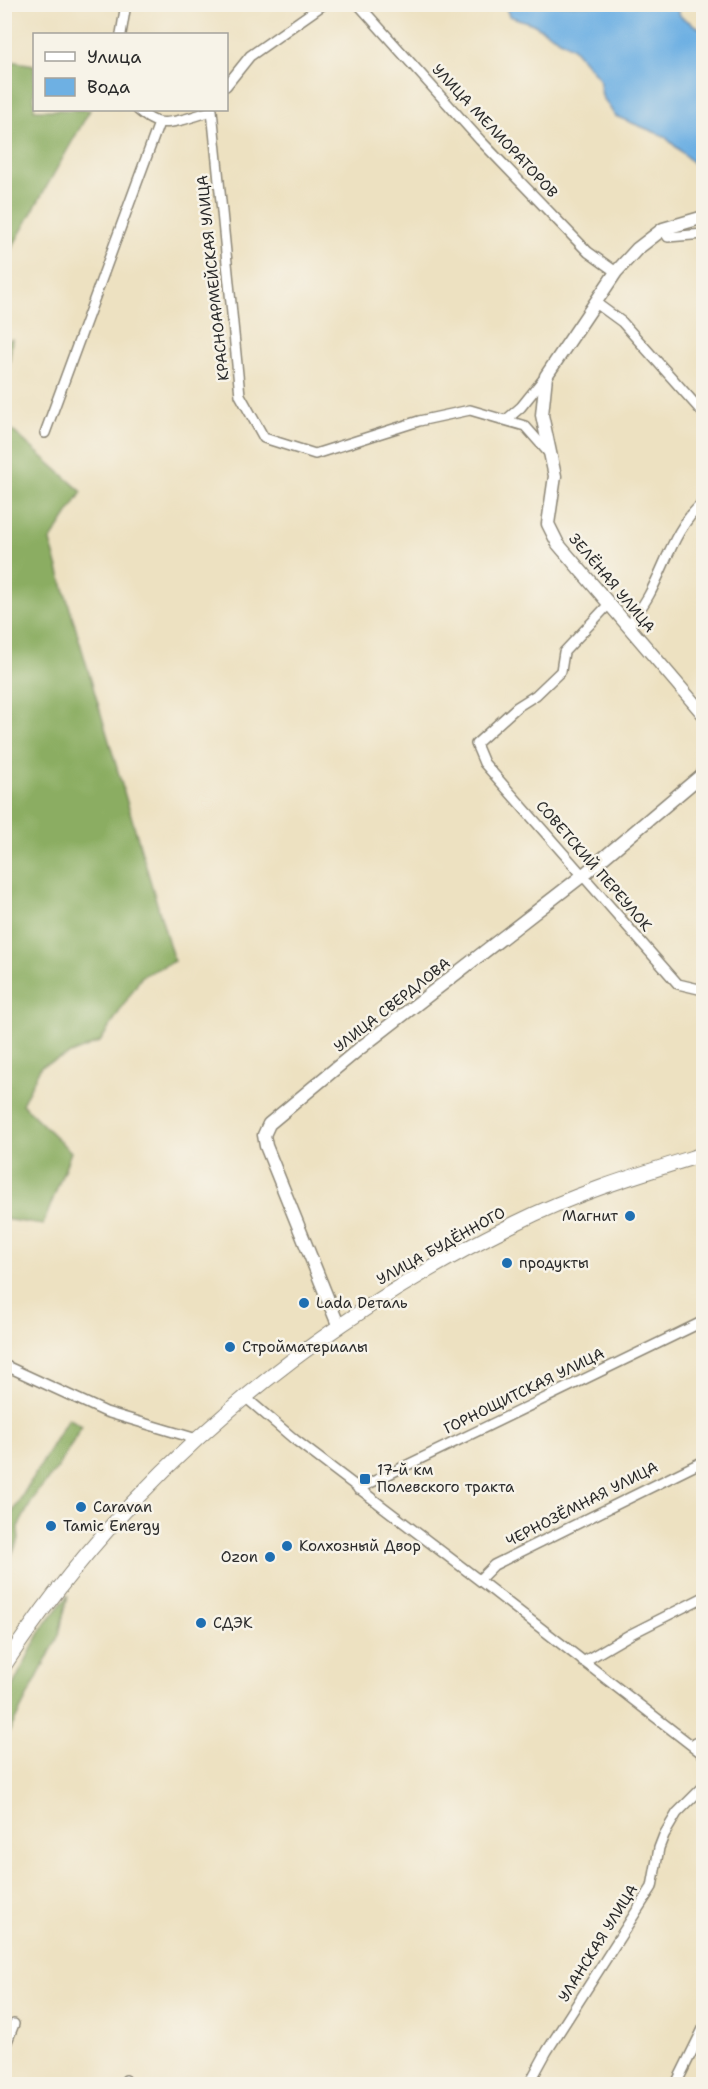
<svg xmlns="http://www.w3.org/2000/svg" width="708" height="2089" font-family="'Shantell Sans',sans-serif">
<rect width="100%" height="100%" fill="#f7f3e8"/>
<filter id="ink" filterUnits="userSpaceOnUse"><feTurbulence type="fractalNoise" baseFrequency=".0167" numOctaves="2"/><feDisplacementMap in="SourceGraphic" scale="12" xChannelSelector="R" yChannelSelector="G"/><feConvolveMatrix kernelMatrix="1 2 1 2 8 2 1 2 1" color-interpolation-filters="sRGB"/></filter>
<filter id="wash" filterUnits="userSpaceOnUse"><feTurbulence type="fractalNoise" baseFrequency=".008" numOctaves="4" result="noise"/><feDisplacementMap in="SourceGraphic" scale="24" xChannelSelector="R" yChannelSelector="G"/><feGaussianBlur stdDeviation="1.35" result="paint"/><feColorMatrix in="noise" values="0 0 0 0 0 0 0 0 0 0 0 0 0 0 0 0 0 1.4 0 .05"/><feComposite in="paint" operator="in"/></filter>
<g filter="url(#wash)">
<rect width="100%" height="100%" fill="#ede1c1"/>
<path fill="#8bad62" stroke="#5b6c46" stroke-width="1.5" d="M4,60l30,5v45h56l-85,150z
M12,339l-7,62v-60z
M5,424l77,68 -32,49 124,420 -32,15 -42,66 -59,24 -19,38 49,48 -28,73 -39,-6z
M68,1418l14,8 -25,43 -20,23 -19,35 1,12 -14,30v-44z
M68,1595l-9,40 -54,105v-39l38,-74z"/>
<path fill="#6eb0e3" stroke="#4c6e87" stroke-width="1.5" d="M505,5h170l6,12 22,13v142l-39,-36 -49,-20 -13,-20 -3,-18 -27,-31 -39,-23 -24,-8z"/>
</g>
<g filter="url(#ink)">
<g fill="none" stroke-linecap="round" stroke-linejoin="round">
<g stroke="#8c8676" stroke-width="12">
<path id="street" d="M358,4l122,136 108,112 28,20
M121,34l5,-30
M226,86l24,-30 74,-52
M138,110c6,5 13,11 21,12 13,3 39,-7 52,-11
M212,110l28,285 24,43 51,16 104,-33 51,-11 55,16 23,26
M663,229l5,8 36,-3
M596,303l26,19 82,92
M506,420l15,-13 25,-31
M45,433l114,-310
M609,604l-45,48 -3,19 -25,24 -19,12 -41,37 8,19 194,221 21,5 5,-2
M628,627c7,-11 15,-21 21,-32 17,-31 26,-69 55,-93
M4,1365l102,47 91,27
M244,1396l50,43 185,141 225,175
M358,1489l346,-168
M479,1580l15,-15 210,-104
M583,1662l48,-28 73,-37
M692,1745l12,-6
M4,2049l10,-25
M125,2084l1,-4
M529,2084l18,-33 105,-164 7,-39 5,-13 13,-22 27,-27
M676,2084l28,-57"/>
</g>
<g stroke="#8c8676" stroke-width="15">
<path id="secondary" d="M704,217l-41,12 -26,20 -21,23 -70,104 -4,39 13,61 -7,48 10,20 146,171
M339,1327l-73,-181 -2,-11 5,-11 90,-75 223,-173 122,-103"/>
</g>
<g stroke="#8c8676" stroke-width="16">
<path id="primary" d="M4,1666c125,-193 307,-342 512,-443 60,-30 124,-49 188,-69"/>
</g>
<use href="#street" stroke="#fff" stroke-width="9"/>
<use href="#secondary" stroke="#fff" stroke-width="12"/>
<use href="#primary" stroke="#fff" stroke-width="14"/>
</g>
</g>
<g fill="#1f6fb2" stroke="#f7f3e8" stroke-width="2">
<circle cx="630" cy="1216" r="6"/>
<circle cx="507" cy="1263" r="6"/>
<circle cx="304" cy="1303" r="6"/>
<circle cx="230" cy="1347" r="6"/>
<rect x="359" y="1473" width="12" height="12" rx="3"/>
<circle cx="81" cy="1507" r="6"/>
<circle cx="51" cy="1526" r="6"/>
<circle cx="287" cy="1546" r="6"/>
<circle cx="270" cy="1557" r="6"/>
<circle cx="201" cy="1623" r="6"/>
</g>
<g text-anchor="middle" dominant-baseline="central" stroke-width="5" stroke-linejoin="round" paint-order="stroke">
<g font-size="15" fill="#2b2b2b" stroke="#f7f3e8">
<text transform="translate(495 131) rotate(47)">УЛИЦА МЕЛИОРАТОРОВ</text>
<text transform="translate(213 278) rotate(-96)">КРАСНОАРМЕЙСКАЯ УЛИЦА</text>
<text transform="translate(612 583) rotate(50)">ЗЕЛЁНАЯ УЛИЦА</text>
<text transform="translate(594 866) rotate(49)">СОВЕТСКИЙ ПЕРЕУЛОК</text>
<text transform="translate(392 1005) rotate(-38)">УЛИЦА СВЕРДЛОВА</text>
<text transform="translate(441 1246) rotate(-29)">УЛИЦА БУДЁННОГО</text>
<text transform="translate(524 1391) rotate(-26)">ГОРНОЩИТСКАЯ УЛИЦА</text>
<text transform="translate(582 1504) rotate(-27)">ЧЕРНОЗЁМНАЯ УЛИЦА</text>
<text transform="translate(598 1943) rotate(-58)">УЛАНСКАЯ УЛИЦА</text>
</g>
<g font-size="15" fill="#2b2b2b" stroke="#f7f3e8" text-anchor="start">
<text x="618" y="1216" text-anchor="end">Магнит</text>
<text x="519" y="1263">продукты</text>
<text x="316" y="1303">Lada Dеталь</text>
<text x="242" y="1347">Стройматериалы</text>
<text x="377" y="1470">17-й км<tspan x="377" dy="17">Полевского тракта</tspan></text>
<text x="93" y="1507">Caravan</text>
<text x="63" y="1526">Tamic Еnergy</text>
<text x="299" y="1546">Колхозный Двор</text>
<text x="258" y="1557" text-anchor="end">Ozon</text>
<text x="213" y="1623">СДЭК</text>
</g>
</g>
<rect width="708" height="2089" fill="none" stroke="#f7f3e8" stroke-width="24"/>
<rect x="33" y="33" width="195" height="78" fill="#f7f3e8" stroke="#a5a39c" stroke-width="1.5"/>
<rect x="45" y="52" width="30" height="9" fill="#ffffff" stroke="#a5a39c" stroke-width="1.5"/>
<text x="87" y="63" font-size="18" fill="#2b2b2b">Улица</text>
<rect x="45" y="78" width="30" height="18" fill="#6eb0e3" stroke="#a5a39c" stroke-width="1.5"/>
<text x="87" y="93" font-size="18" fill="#2b2b2b">Вода</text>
</svg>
